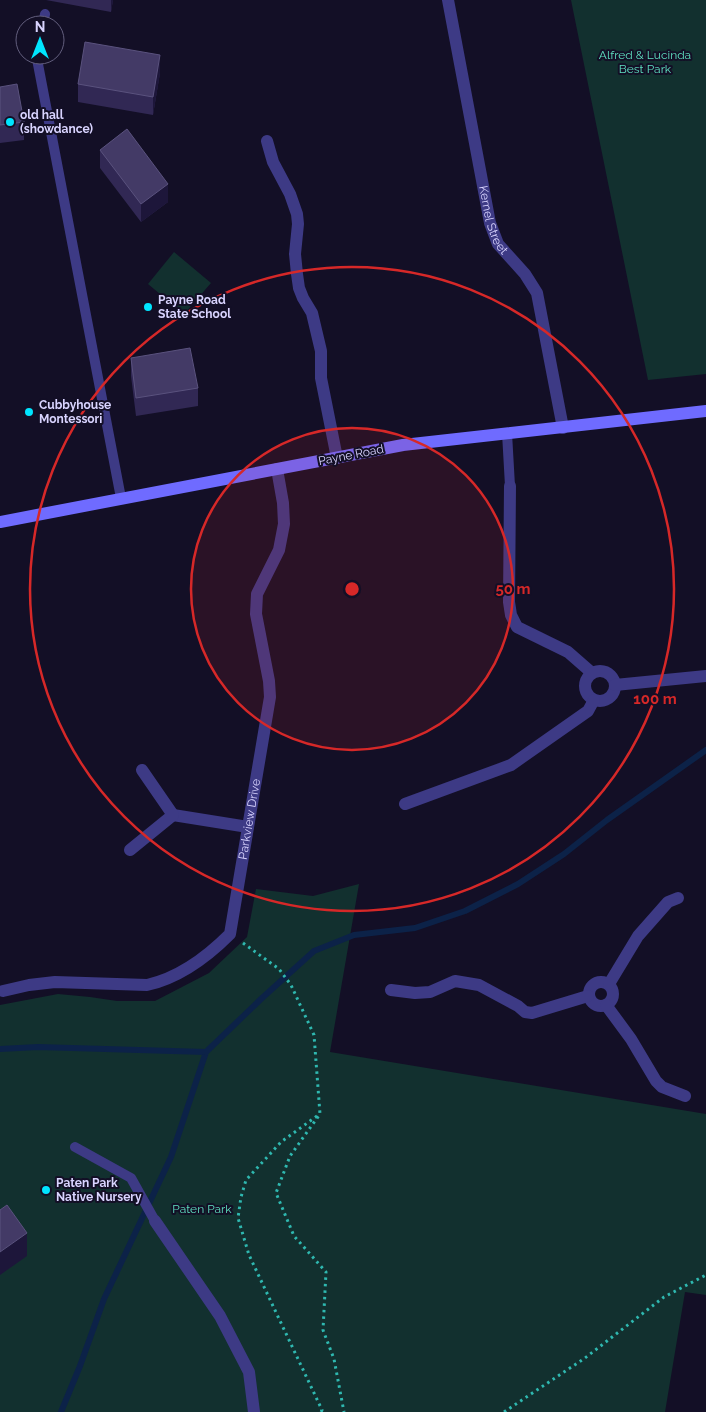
<svg xmlns="http://www.w3.org/2000/svg" width="706" height="1412" font-family="Raleway,sans-serif">
<rect width="100%" height="100%" fill="#130f26"/>
<path fill="#12302f" d="M571,0h135v374l-58,6z
M174,252l37,31 -27,31 -36,-30z
M359,884l-29,168 376,62v181l-21,-3 -20,120h-665v-407l58,-11 32,3 27,4h38l54,-28 38,-36 9,-48 57,7z"/>
<g fill="none" stroke-linecap="round" stroke-linejoin="round">
<path stroke="#0c2248" stroke-width="6" d="M0,1049l38,-2 168,5
M61,1412l19,-46 24,-67 67,-142 35,-105 55,-53 53,-48 40,-16 61,-7 50,-17 53,-27 46,-30 43,-34 99,-70"/>
<path stroke="#2fb8b0" stroke-width="3" stroke-dasharray="2.5 4" stroke-linecap="butt" d="M243,943l36,26 12,16 23,50 6,79 -30,42 -14,37 18,43 32,36 -3,58 11,29 10,53
M317,1116l-36,26 -35,38 -5,17 -3,21 11,37 73,155 -1,2
M504,1412l81,-54 79,-61 42,-22"/>
<path stroke="#3d3a85" stroke-width="10" d="M43,25l2,-11
M38,55l-1,4 84,439
M507,433l3,53
M75,1147l56,31 24,43"/>
<g stroke="#3d3a85" stroke-width="12">
<path id="s1" d="M448,0l42,223 8,21 27,30 12,19 26,135"/>
<path d="M267,141l6,21 17,32 7,20 1,10 -3,30 2,20 2,14 4,10 9,15 9,38v27l16,80"/>
<path d="M510,486l-1,116 2,13 6,12 51,25 24,21"/>
<circle cx="600" cy="686" r="15"/>
<path d="M615,685l91,-9"/>
<path d="M405,804l106,-39 77,-54 6,-11"/>
<path d="M173,815l75,12"/>
<path d="M130,850l43,-35 -31,-45"/>
<circle cx="601" cy="994" r="12"/>
<path d="M609,984l29,-48 30,-34 10,-4"/>
<path d="M391,990l24,3 15,-1 25,-11 24,4 39,21 7,6 7,1 56,-17"/>
<path id="s2" d="M3,991l26,-6 26,-3 92,3c32,-7 60,-28 83,-51l40,-237 -1,-16 -13,-67 1,-20 22,-44 5,-26 -1,-21 -6,-34"/>
<path d="M606,1005l25,34 25,42 6,6 23,9"/>
<path d="M155,1221l65,95 29,56 5,40"/>
</g>
<path stroke="#6f6bff" stroke-width="12" d="M0,522l403,-77 303,-34"/>
</g>
<path fill="#312854" d="M46,0h67l-2,12z
M160,73l-7,42 -75,-13v-18z
M0,87l24,35v18l-24,3z
M100,150l68,52 -27,20 -41,-54z
M131,358l67,30v18l-62,10 -5,-40z"/>
<path fill="#1d163a" d="M111,0h2l-2,12z
M160,55v18l-7,42v-18z
M168,184v18l-27,20v-18z
M27,1233v23l-27,19v-23z"/>
<path fill="#433a66" stroke="#5a527e" d="M85,42l75,13 -7,42 -75,-13z
M17,84l7,38 -24,3v-38z
M127,129l41,55 -27,20 -41,-54z
M190,348l8,40 -62,10 -5,-40z
M7,1205l20,28 -27,19v-42z"/>
<circle cx="352" cy="589" r="161" fill="#d62828" fill-opacity=".12"/>
<g fill="none" stroke="#d62828" stroke-width="2.5">
<circle cx="352" cy="589" r="161"/>
<circle cx="352" cy="589" r="322"/>
</g>
<g fill="#00e5ff" stroke="#130f26" stroke-width="2">
<circle cx="10" cy="122" r="5"/>
<circle cx="148" cy="307" r="5"/>
<circle cx="29" cy="412" r="5"/>
<circle cx="46" cy="1190" r="5"/>
</g>
<g text-anchor="middle" dominant-baseline="central" stroke-width="4" stroke-linejoin="round" paint-order="stroke">
<g font-size="12" fill="#5fe0c0" stroke="#130f26">
<text x="645" y="55">Alfred &amp; Lucinda<tspan x="645" dy="14">Best Park</tspan></text>
<text x="202" y="1209">Paten Park</text>
</g>
<g font-size="12" font-weight="bold" fill="#d9d4ff" stroke="#130f26" text-anchor="start">
<text x="20" y="115">old hall<tspan x="20" dy="14">(showdance)</tspan></text>
<text x="158" y="300">Payne Road<tspan x="158" dy="14">State School</tspan></text>
<text x="39" y="405">Cubbyhouse<tspan x="39" dy="14">Montessori</tspan></text>
<text x="56" y="1183">Paten Park<tspan x="56" dy="14">Native Nursery</tspan></text>
</g>
<g font-size="12" fill="#d9d4ff" stroke="#130f26">
<text stroke="none"><textPath href="#s1" startOffset="225">Kernel Street</textPath></text>
<text transform="translate(351 455) rotate(-11)">Payne Road</text>
<text stroke="none"><textPath href="#s2" startOffset="360">Parkview Drive</textPath></text>
</g>
</g>
<circle cx="352" cy="589" r="8" fill="#d62828" stroke="#130f26" stroke-width="2.5"/>
<g font-size="15" text-anchor="middle" font-weight="bold" fill="#d62828" stroke="#130f26" stroke-width="4" stroke-linejoin="round" paint-order="stroke">
<text x="513" y="594">50 m</text>
<text x="655" y="704">100 m</text>
</g>
<g transform="translate(40 40)"><circle r="24" fill="#130f26" stroke="#625e7d"/>
<path d="M0-4L9 19L0 12L-9 19Z" fill="#00e5ff"/>
<text y="-8" font-size="14" font-weight="bold" text-anchor="middle" fill="#d9d4ff">N</text>
</g>
</svg>
